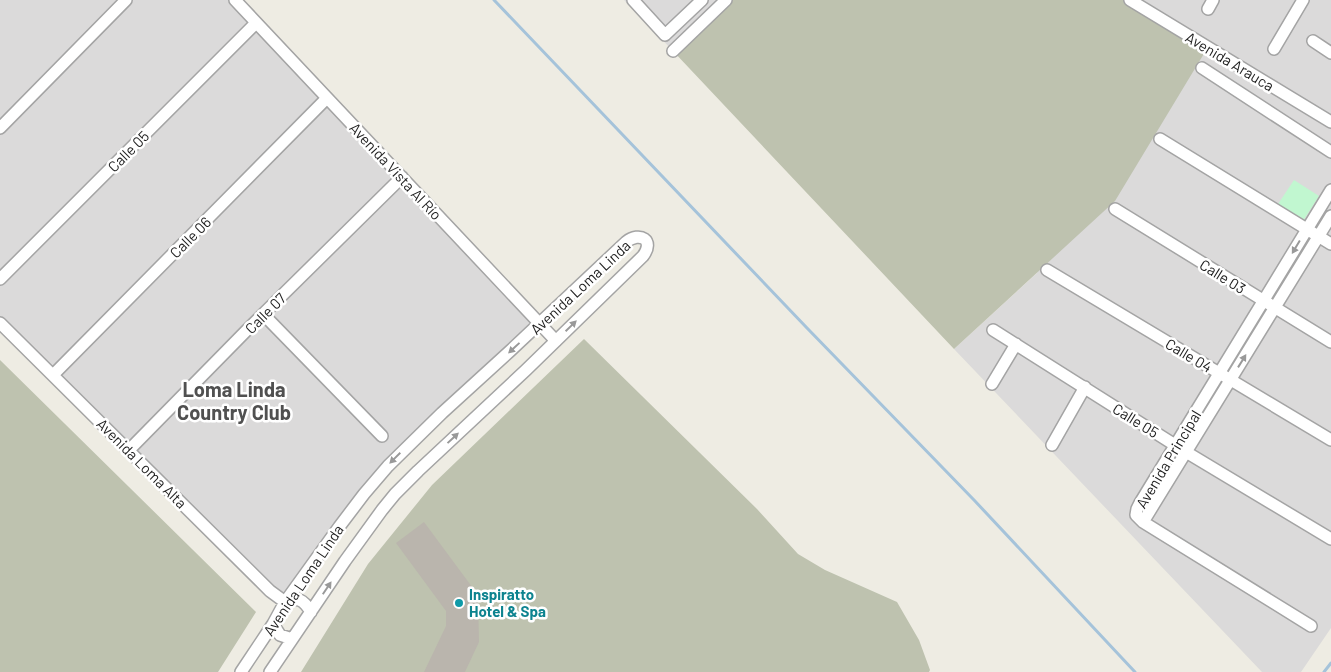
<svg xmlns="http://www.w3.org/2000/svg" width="1331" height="672" font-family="Barlow,sans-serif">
<rect width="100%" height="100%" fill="#eeece3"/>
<path fill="#dbdada" d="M0,0h235l305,323 -142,133 -113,146 -285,-279z
M624,0h102l-53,51z
M1130,0h201v628l-30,44h-39l-308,-323 83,-76z"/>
<path fill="#bec2af" d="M726,0h404l78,47 -93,154 -161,148 -281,-298z
M584,339l173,170 41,45 27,16 72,32 22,38 11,30 -1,2h-628l67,-108 64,-79z
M0,360l256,252 -38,60h-218z"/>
<path fill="#c1f7d0" d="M1294,180l25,16 -16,25 -25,-17z"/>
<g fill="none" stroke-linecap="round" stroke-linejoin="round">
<path stroke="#a5c3da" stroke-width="3" d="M494,0l313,328 167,172 161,172
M1324,672l7,-9"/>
</g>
<path fill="#bab5ad" d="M424,522l54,73 1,47 -14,30h-41l22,-46v-15l-50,-68z"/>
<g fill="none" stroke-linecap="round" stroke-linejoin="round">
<g stroke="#a4a4a4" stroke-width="14">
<path id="minor" d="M235,0l321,341
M633,0l32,35 37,-35
M1130,0l201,122
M1208,9l5,-9
M1313,41l18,12
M1274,49l29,-49
M673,51l53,-51
M1202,68l129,84
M0,128l126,-128
M1160,139l171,105
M1115,209l216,133
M1047,270l284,170
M0,279l256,-256
M263,314l119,122
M0,323l270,268 15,11c13,-5 18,-3 26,10
M993,330l193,122 145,87
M53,375l274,-277
M992,384l24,-40
M1052,445l33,-58
M129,450l117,-119 156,-154
M1143,522l188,-306
M273,624l7,11 12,4
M1311,626l-168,-104 -7,-7 1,-6 3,-6 191,-313
M241,672l32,-48 12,-22 54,-75 25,-33 24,-28 54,-53 68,-62 116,-109c14,-11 29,-2 17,14l-117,114 -108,101 -23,23 -13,16 -37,51 -75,111"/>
</g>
<use href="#minor" stroke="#fff" stroke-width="11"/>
</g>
<defs><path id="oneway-solid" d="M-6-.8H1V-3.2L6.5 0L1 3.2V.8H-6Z" transform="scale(1.25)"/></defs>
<g fill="#999">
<use href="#oneway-solid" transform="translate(1296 247) rotate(121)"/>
<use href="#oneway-solid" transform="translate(571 326) rotate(-44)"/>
<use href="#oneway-solid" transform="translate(514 348) rotate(137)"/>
<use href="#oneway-solid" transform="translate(1242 361) rotate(-58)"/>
<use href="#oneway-solid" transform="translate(453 438) rotate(-43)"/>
<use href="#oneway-solid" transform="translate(395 458) rotate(135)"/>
<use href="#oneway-solid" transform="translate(327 588) rotate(-56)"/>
</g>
<circle fill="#0f9aa8" stroke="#fff" stroke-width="2" cx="459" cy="603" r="5"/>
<g text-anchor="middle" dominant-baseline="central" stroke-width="5" stroke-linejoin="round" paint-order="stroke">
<g font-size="15" fill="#1d1d1d" stroke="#fff">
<text transform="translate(1230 61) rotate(31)">Avenida Arauca</text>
<text transform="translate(128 151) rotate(-45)">Calle 05</text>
<text transform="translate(396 171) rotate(47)">Avenida Vista Al Río</text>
<text transform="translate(190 237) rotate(-45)">Calle 06</text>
<text transform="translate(1223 276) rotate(32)">Calle 03</text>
<text transform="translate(580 287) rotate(-43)">Avenida Loma Linda</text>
<text transform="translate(265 313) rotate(-45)">Calle 07</text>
<text transform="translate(1189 355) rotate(31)">Calle 04</text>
<text transform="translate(1136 420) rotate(32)">Calle 05</text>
<text transform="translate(1168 459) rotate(-59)">Avenida Principal</text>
<text transform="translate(142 463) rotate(45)">Avenida Loma Alta</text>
<text transform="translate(303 580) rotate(-56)">Avenida Loma Linda</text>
</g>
<g font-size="15" font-weight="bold" fill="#0d838f" stroke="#fff" text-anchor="start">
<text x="469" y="594">Inspiratto<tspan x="469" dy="17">Hotel &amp; Spa</tspan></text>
</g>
<g font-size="20" font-weight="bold" fill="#505050" stroke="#fff">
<text x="234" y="389">Loma Linda<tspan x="234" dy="23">Country Club</tspan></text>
</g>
</g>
</svg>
